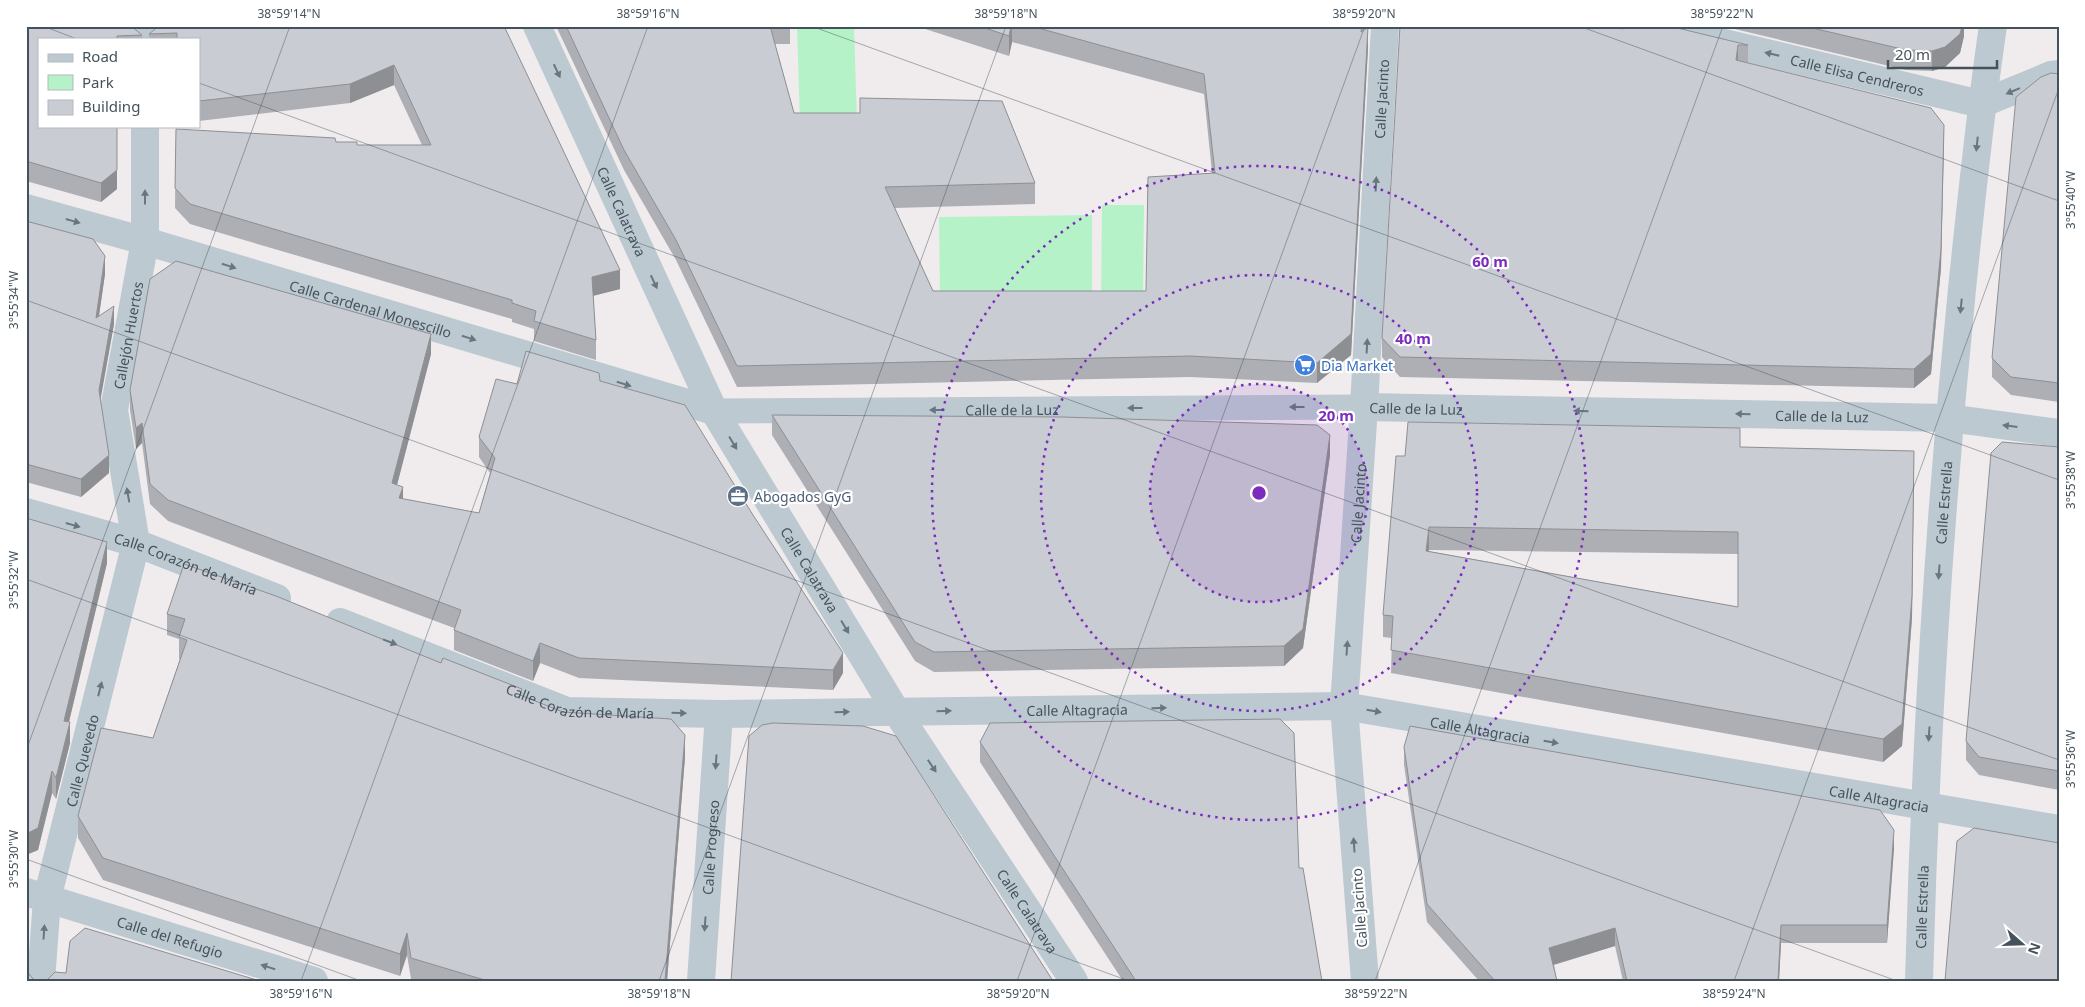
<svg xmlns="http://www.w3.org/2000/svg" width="2085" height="1007" font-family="'Noto Sans',sans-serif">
<rect width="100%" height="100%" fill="#f0eced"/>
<path fill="#b6f2c8" d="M797,26h57l3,96 -57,2z
M1102,205h42l-1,97h-42z
M1092,215v80l-152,2 -1,-80z"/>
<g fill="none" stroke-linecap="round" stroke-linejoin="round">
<path stroke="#bcc9d1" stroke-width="25" id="s1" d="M714,411l650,-4"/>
<g stroke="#bcc9d1" stroke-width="28">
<path id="s2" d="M537,26l177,385 182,300 178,270"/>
<path id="s3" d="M1653,26l328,78 70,-29 8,-1"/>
<path d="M145,39v-13"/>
<path id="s4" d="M26,208l119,33 569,170"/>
<path id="s5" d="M1364,407l585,11 110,15"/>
<path id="s6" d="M26,512l110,31 141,55"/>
<path id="s7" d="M340,622l227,89 152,3 625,-8 715,123"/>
<path id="s8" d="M26,892l288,89"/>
<path id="s9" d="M41,981l6,-82 89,-356 -22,-133 31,-169v-115"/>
<path id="s10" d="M701,981l18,-267"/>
<path id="s11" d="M1365,981l-21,-275 20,-299 21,-381"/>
<path id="s12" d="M1919,981c6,-231 20,-462 43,-692 9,-88 18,-175 31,-263"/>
</g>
</g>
<path fill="#adafb5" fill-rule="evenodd" d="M26,26l105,1 11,8v4h-103l78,87v63l-16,13 -75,-21z
M504,26l116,263 -27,7 3,44v20l-62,-19v-12l-22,-7v-3l-322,-95 -15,-16 1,-79 160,13 21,3h65l-28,-60 -44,18 -151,18v-82h-50v-5l10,-7z
M556,26h234v18h-15l19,69 241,70v21l-140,4 38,83h213l66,-118 -8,-79 -192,-52 -3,14 -93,-30h447v5l5,17 -17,307 -34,28 -127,-6 -453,10 -61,-127 -52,-90z
M1722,26h242v10l-4,17 -15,14 -13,4 -26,-1z
M1623,29l125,16v18l196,82 -3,123 -10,106 -17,14 -514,-11 -18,-20v-19z
M2059,74v328l-48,-7 -19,-18v-19z
M26,221l79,53 -6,42 15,8 -14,75 9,74 -28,24 -55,-15z
M431,354l-34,131 6,14 76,14 11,-40 -11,-16v-20l38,-53 83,-3 243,292 -10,17 -254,-12 -39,-15 -7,18 -79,-31v-22l-286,-107 -18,-17 -8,-61 -6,6 -6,-39v-20z
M772,415l558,40 -27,193 -19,18 -350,6 -19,-11 -143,-226z
M1740,447l174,26 -2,145 -10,128 -19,16 -492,-89 1,-35 -9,-1v-22l22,-159zM1429,550l309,4v53l-310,-56z
M2059,447v343l-80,-15 -13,-15v-19z
M26,518l81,45 -38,159 1,21 -14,56 -4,-6 -14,57 -12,5z
M167,614l355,82 41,16 122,45 -18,224h-252l-4,-2 -4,-24 -7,21 -297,-96 -25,-42v-22l75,-78 27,-79h-1v-20l-12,-4z
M980,742l319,126 23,113h-199l-143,-219z
M1404,747l490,101 -7,95h-106l-2,38h-156l-8,-35 -61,19 3,16h-78l-52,-59 -23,-157z"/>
<path fill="#8d8f93" d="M1011,26h1v16l-3,14v-20z
M1962,26h2v10l-4,17 -15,14 -13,4v-20z
M1368,27v21l-17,307 -34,28v-20z
M1738,45v19l-2,-4z
M394,65v20l-44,18v-19z
M1944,125l-3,143 -10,106 -17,14v-19z
M117,126v63l-16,13v-19z
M105,256v18l-9,62v-18z
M620,270v19l-28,7v-19z
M114,306v18l-15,84v-18z
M431,334v20l-39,150v-21z
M142,423v20l-6,6v-21z
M1330,435v20l-27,193 -19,18v-20z
M1914,451l-2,167 -10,128 -19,16v-23z
M109,455v18l-28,24v-18z
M403,487v20l-4,-9z
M1429,527v23l-3,24v-23z
M107,542v21l-43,179v-21z
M540,643v20l-7,18v-20z
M843,653v20l-10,17v-20z
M70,722v21l-14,56v-21z
M685,735v22l-18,224h-2z
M52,771v22l-14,57 -12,5v-21z
M1894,830v18l-7,95v-18z
M1781,925v18l-2,38h-1z
M1615,928v18l-66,20v-18z
M407,933v22l-7,21v-22z"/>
<path fill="#c9ccd2" stroke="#8d8f93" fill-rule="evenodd" d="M26,26h105l11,9 -25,1v3h-78v87h78v44l-16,13 -75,-22z
M159,26h345l116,244 -28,7 4,63 -62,-19 2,-10 -24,-8v-3l-322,-96 -15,-16 1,-59 159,9 1,4h21v3h74l-37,-80 -44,19 -151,17v-62h-22v-6l-28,1z
M566,26h204l24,87h66v-15l142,3 33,82 -150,4 48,104h213l2,-114 67,-4 -11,-99 -173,-48h331l-1,6 7,-5 -17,307 -34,29 -127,-7 -453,10 -61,-126 -52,-90z
M979,26h32l-2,10z
M1400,26h212l11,3 1,-3h45l79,19h-10l-2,15 195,48 13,17 -3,124 -10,105 -17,15 -514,-12 -18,-19z
M1804,26h158l-2,8 -15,13 -13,4 -26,-1z
M2051,73l8,1v309l-48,-6 -19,-19 24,-261 25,-20z
M26,221l67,18 12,17 -9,62 18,-12 -15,84 10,65 -28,24 -55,-15z
M176,261l255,73 -39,149 11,4 -4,11 80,15 16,-55 -16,-21 17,-58 21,5 9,-33 73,22 1,8 85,24 68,110 90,138 -10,17 -254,-12 -39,-15 -7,18 -79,-31 7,-20 -293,-110 -18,-16 -8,-61 -6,5 -6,-38 20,-111z
M772,415l290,2 255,8 13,10 -27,194 -19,17 -350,6 -19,-10z
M1408,422l332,6v19l174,4 -2,145 -10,128 -19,15 -492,-89 2,-34 -10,-1 13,-159h9zM1429,527l309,5v75l-312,-56z
M2002,442l57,5v324l-80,-14 -13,-16 25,-288z
M26,518l81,24 -43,179 6,1 -14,56 -4,-7 -14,57 -12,6z
M184,564l92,32 165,67 2,-5 79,31 -2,6 43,17 108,7 14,16 -20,246h-177l-77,-23 -4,-25 -7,21 -297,-96 -25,-42 23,-88 52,10 34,-98 -8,-3 6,-18 -18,-5z
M1280,719l14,14 5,135h4l16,96 3,17h-186l-156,-239 10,-19z
M773,723l90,3 33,10 157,245h-322l18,-245 13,-11z
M1410,726l470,84 14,20 -7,95h-106l-3,56h-151l-12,-53 -66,20 8,33h-62l-68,-77 -23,-157z
M1974,828l85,15v138h-114l12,-140z
M85,928l175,53h-220l7,-1 8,-8 11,1 4,-32z
M26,970l7,9 6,2h-13z"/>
<defs><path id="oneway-solid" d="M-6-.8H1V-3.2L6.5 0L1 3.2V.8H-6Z" transform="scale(1.25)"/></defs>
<g fill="#68767f">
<use href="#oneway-solid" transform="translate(1772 54) rotate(-167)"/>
<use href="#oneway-solid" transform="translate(557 71) rotate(65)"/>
<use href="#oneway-solid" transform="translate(2013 91) rotate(157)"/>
<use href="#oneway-solid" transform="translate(1977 144) rotate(96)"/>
<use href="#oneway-solid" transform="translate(1376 184) rotate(-87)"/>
<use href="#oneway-solid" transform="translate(145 197) rotate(-90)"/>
<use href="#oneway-solid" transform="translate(73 221) rotate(16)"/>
<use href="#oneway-solid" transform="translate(229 266) rotate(17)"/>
<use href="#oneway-solid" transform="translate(654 282) rotate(65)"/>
<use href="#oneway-solid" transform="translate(1961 306) rotate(96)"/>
<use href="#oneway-solid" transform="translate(469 338) rotate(17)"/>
<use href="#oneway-solid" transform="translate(1367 346) rotate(-87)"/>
<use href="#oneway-solid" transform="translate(624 384) rotate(17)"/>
<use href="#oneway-solid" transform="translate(1297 407) rotate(180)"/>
<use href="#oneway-solid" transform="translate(1135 408) rotate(180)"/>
<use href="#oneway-solid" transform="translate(937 410) rotate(180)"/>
<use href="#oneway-solid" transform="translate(1581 411) rotate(-179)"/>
<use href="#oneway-solid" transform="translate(1743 414) rotate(-179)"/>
<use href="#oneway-solid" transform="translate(2010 426) rotate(-173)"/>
<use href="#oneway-solid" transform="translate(733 443) rotate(59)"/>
<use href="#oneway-solid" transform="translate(128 495) rotate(-100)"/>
<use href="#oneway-solid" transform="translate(73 525) rotate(16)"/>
<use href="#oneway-solid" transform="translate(1939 572) rotate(94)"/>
<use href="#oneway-solid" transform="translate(845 627) rotate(59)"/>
<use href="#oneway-solid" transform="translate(390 642) rotate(21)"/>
<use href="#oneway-solid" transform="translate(1347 648) rotate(-86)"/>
<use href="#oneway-solid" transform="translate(100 689) rotate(-76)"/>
<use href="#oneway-solid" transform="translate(1159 708) rotate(-1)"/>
<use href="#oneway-solid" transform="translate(944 711) rotate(-1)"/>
<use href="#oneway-solid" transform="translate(1374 711) rotate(10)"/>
<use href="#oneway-solid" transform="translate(842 712) rotate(-1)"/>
<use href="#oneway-solid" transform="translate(679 713) rotate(1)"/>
<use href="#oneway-solid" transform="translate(1929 734) rotate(94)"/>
<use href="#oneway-solid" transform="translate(1551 742) rotate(10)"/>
<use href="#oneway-solid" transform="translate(716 762) rotate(94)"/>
<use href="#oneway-solid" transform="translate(932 766) rotate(56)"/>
<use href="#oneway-solid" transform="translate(1354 845) rotate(-94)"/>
<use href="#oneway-solid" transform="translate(705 924) rotate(94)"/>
<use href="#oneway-solid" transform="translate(44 932) rotate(-86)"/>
<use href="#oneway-solid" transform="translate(268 967) rotate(-163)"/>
</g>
<path fill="none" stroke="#44525c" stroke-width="1" stroke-opacity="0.45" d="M43,26l34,13M811,26l1248,454M1579,26l480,175M199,83l1860,677M26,300l1871,681M26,579l1103,402M26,751l264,-725M26,859l335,122M301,981l347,-955M659,981l347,-955M1017,981l348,-955M1375,981l348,-955M1734,981l325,-893"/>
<circle cx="1259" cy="493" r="109" fill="#7b2cbf" fill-opacity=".12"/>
<g fill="none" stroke="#7b2cbf" stroke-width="2.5" stroke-dasharray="2.5 5">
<circle cx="1259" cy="493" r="109"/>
<circle cx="1259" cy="493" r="218"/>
<circle cx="1259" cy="493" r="327"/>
</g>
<defs>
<g id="supermarket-disc" transform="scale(1.125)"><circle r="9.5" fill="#3f7fe0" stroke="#fff"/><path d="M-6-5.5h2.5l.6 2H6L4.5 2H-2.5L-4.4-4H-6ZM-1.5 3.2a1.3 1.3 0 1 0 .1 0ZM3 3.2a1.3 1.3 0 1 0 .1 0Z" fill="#fff"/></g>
<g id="office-disc" transform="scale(1.125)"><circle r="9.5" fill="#5c6f8a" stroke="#fff"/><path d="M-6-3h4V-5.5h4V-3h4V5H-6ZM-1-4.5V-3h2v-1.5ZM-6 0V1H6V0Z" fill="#fff"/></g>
</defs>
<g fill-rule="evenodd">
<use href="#supermarket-disc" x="1305" y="365"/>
<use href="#office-disc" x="738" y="496"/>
</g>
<g text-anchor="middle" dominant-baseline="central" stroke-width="4.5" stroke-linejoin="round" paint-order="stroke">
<g font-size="14" fill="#44525c" stroke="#fff">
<text stroke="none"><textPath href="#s3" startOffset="210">Calle Elisa Cendreros</textPath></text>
<text stroke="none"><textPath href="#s11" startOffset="884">Calle Jacinto</textPath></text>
<text stroke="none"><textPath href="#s2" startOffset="204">Calle Calatrava</textPath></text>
<text stroke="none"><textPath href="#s4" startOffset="359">Calle Cardenal Monescillo</textPath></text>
<text stroke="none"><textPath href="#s9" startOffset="660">Callejón Huertos</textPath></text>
<text stroke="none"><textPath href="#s5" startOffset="52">Calle de la Luz</textPath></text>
<text stroke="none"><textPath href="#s1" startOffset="298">Calle de la Luz</textPath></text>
<text stroke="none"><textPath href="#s5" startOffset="458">Calle de la Luz</textPath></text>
<text stroke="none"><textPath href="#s12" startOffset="479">Calle Estrella</textPath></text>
<text stroke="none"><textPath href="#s11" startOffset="479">Calle Jacinto</textPath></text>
<text stroke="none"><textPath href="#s6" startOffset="168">Calle Corazón de María</textPath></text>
<text stroke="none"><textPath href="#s2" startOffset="609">Calle Calatrava</textPath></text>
<text stroke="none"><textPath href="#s7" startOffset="255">Calle Corazón de María</textPath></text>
<text stroke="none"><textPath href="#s7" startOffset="754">Calle Altagracia</textPath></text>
<text stroke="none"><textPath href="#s7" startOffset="1159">Calle Altagracia</textPath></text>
<text stroke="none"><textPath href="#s9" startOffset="225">Calle Quevedo</textPath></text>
<text stroke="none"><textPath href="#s7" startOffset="1564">Calle Altagracia</textPath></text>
<text stroke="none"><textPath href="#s10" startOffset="134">Calle Progreso</textPath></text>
<text stroke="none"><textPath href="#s12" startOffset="74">Calle Estrella</textPath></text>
<text transform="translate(1359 908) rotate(-94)">Calle Jacinto</text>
<text stroke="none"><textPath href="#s2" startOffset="1014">Calle Calatrava</textPath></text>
<text stroke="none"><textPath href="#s8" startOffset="151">Calle del Refugio</textPath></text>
</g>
<g font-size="14" fill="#366cbe" stroke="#fff" text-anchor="start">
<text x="1321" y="365">Dia Market</text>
</g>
<g font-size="14" fill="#4e5e75" stroke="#fff" text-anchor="start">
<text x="754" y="496">Abogados GyG</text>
</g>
</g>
<circle cx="1259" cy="493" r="8" fill="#7b2cbf" stroke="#fff" stroke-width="2.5"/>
<g font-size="15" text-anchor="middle" font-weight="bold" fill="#7b2cbf" stroke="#fff" stroke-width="4.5" stroke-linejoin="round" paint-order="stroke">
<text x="1490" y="267">60 m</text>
<text x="1413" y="344">40 m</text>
<text x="1336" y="421">20 m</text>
</g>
<rect width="2085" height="1007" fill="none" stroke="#ffffff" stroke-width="55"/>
<rect x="38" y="38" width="162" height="90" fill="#ffffff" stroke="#b4babe"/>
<rect x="48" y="54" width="25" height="8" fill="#bcc9d1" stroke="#b4babe"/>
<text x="82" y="62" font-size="15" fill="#44525c">Road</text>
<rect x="48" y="75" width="25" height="15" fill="#b6f2c8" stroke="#b4babe"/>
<text x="82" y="88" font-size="15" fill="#44525c">Park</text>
<rect x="48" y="100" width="25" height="15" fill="#c9ccd2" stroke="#b4babe"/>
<text x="82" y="112" font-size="15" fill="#44525c">Building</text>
<g transform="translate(2022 944) rotate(110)" stroke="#ffffff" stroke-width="4" paint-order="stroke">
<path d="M0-4L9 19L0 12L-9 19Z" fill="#44525c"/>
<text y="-8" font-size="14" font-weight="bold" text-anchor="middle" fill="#44525c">N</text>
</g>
<path d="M1888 60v8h109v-8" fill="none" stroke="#44525c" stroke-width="2.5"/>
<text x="1895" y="60" font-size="15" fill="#44525c" stroke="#ffffff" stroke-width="4" paint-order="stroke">20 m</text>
<rect x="28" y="28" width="2030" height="952" fill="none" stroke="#44525c" stroke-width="2"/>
<g font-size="12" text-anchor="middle" fill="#44525c">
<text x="289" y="18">38°59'14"N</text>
<text x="648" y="18">38°59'16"N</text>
<text x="1006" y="18">38°59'18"N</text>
<text x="1364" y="18">38°59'20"N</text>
<text x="1722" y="18">38°59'22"N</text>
<text transform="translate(2071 200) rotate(-90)" y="4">3°55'40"W</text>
<text transform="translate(14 300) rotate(-90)" y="4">3°55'34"W</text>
<text transform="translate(2071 480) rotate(-90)" y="4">3°55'38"W</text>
<text transform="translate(14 580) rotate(-90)" y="4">3°55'32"W</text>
<text transform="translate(2071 759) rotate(-90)" y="4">3°55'36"W</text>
<text transform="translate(14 859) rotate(-90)" y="4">3°55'30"W</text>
<text x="301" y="998">38°59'16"N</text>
<text x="659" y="998">38°59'18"N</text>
<text x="1018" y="998">38°59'20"N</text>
<text x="1376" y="998">38°59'22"N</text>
<text x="1734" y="998">38°59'24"N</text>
</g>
</svg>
